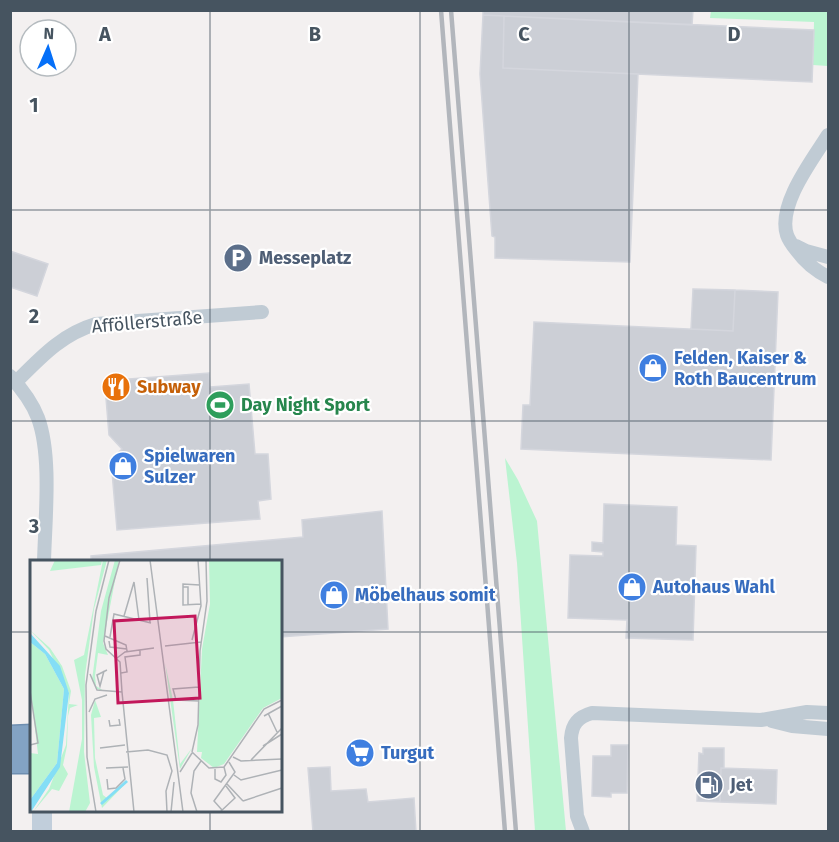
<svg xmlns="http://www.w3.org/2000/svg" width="839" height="842" font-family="'Fira Sans',sans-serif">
<rect width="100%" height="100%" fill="#f3f0f0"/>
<path fill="#bbf4d1" d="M711,11h117v55l-15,-1 1,-43 -104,-4z
M505,458l13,22 19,41 29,310h-31l-18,-268z"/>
<path fill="#cccfd6" stroke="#d4d6dd" stroke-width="1.5" d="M483,10h210l-1,15 -209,-10z
M483,15l21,1 -1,52 135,6 -8,188 -135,-4v-21l-3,-1 -12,-162z
M504,16l310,14 -2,52 -309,-14z
M10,251l38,13 -11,32 -27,-9z
M693,289l42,1 -2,41 -42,-2z
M735,290l43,2 -7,168 -250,-11 2,-44h7l4,-83 199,9z
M209,373l1,14 39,-3 6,70h13l3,45 -13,2 2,18 -143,11 -6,-70 11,-11 -13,-14 -3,-37 11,-1 -1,-17z
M604,504l73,3 -1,38 20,1 -3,94 -67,-2 1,-18 -59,-2 2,-63 33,1v-4l-11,-1v-9l11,1z
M382,511l6,118 -108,8v-75h-189v-6l212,-19 -1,-17z
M611,745h17l-1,48h-16v4l-19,-1 1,-40h18z
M703,748h21v20h-3l-1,34 -23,-1 2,-48 4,1z
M330,767l1,24 35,-2 2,13 46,-4 2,34h-103l-5,-64z
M721,768l56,2 -1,34 -56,-2z"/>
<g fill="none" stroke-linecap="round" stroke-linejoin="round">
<g stroke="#6e8eb0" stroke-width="27">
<path id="highway" d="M10,738l22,-1
M10,761h22"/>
</g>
<path stroke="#c0cbd4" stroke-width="14" d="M828,135c-15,24 -51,70 -41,100 2,6 6,11 10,16 8,11 19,20 31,26
M796,246l10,5 22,6
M10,376c12,13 22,26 28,42 14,38 7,102 6,144
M16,382c25,-25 46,-48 80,-58l166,-12
M772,721l20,5 36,3
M583,832l-6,-16 -6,-78c1,-14 7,-21 21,-25l169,7 46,-8 21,1"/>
<path stroke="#c1cedb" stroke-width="20" d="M42,832v-22"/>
<use href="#highway" stroke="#83a3c4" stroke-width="24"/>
<path stroke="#b2b6bc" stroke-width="4.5" d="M441,10l64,822
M451,10l65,822"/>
</g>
<path fill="none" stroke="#465460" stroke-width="1.5" stroke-opacity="0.55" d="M210,10v552M420,10v822M629,10v822M10,210h818M10,421h818M10,632h22M280,632h548M210,810v22"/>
<defs>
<g id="parking-disc" transform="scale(1.5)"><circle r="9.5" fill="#5c6f8a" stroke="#fff"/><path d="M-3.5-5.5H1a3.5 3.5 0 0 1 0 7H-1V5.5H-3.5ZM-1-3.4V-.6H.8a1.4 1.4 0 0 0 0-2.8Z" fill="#fff"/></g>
<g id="shop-disc" transform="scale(1.5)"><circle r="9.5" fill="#3f7fe0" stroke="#fff"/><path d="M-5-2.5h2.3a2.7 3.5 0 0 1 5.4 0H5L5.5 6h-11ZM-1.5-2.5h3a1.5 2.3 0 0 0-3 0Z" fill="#fff"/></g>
<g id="restaurant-disc" transform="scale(1.5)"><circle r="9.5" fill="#e8710a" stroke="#fff"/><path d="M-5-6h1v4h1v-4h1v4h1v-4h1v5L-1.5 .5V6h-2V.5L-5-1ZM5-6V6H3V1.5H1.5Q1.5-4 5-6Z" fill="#fff"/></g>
<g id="stadium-disc" transform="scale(1.5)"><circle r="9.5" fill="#2e9e5b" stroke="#fff"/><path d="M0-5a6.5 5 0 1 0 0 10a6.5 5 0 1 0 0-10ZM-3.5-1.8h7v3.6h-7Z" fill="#fff"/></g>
<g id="supermarket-disc" transform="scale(1.5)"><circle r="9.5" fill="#3f7fe0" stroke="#fff"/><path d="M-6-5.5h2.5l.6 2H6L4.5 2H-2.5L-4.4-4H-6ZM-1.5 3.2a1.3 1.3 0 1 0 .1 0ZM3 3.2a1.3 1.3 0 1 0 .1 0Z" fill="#fff"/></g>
<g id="fuel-disc" transform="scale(1.5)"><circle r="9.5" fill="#5c6f8a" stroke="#fff"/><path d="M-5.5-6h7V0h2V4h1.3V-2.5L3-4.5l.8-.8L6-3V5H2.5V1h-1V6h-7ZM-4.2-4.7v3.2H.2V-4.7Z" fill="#fff"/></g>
</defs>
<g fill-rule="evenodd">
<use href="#parking-disc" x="238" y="258"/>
<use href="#shop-disc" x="653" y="368"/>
<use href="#restaurant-disc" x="116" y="387"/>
<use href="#stadium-disc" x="220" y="405"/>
<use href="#shop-disc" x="123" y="466"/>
<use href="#shop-disc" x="632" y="587"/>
<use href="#shop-disc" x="334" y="595"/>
<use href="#supermarket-disc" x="360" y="753"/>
<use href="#fuel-disc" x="709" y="785"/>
</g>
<g text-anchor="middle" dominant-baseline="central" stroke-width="4.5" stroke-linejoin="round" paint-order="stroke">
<g font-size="18" font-weight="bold" fill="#4e5e75" stroke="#fff" text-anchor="start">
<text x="259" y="258">Messeplatz</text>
<text x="730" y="785">Jet</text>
</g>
<g font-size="18" fill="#465460" stroke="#fff">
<text transform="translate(147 322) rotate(-5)">Afföllerstraße</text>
</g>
<g font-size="18" font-weight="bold" fill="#366cbe" stroke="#fff" text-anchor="start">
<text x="674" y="358">Felden, Kaiser &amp;<tspan x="674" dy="21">Roth Baucentrum</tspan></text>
<text x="144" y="456">Spielwaren<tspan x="144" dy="21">Sulzer</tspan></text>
<text x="653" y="587">Autohaus Wahl</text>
<text x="355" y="595">Möbelhaus somit</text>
<text x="381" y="753">Turgut</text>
</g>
<g font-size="18" font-weight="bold" fill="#c56008" stroke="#fff" text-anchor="start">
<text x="137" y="387">Subway</text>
</g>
<g font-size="18" font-weight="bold" fill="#27864d" stroke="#fff" text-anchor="start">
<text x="241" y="405">Day Night Sport</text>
</g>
</g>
<g transform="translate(30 560)">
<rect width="252" height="252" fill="#f3f0f0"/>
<path d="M25,0h47l-1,5 -51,6zM73,0h4l-13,49 -9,66 -1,77 6,51 -5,9h-16l13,-73v-39l-8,-40 10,-5zM85,0h4l-16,83 5,12 -10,-2 -3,23 1,10 8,5 -7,-2 -5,-9 9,-69zM179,0h73v138l-19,10 -39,56 -10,4 -13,-10 1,-6h-5l5,-103 8,-45zM0,70l20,18 12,18 9,25 -2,13 9,1 -8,3 -2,8 -1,30 -4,19 5,9 -9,17 -7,-2 -19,23 16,-23 17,-44 3,-52 -20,-43zM0,82l15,12 19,35 -7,74 -27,37v-47l8,1 -8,-67zM135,103l8,37 7,64 12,-16 -12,21zM65,140l6,17 -7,1 1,40 8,37 4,3 21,-17 -26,27 -8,-41 -3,-52z" fill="#bbf4d1"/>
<path d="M0,73l30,33 9,27 -9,74 -29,45 -1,-12 27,-37 7,-74 -19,-35 -15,-12z" fill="#84def6"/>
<path fill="none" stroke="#84def6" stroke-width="3" d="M71,244l26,-23"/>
<path fill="none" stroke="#aeb2b6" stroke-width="1.5" d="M90,0l-11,38 -5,43 2,8 14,13 2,30M120,0l33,252M117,18l3,44M170,25l-17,-1v21l18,-1M153,27h5v18M94,56l10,-34 5,38M75,76l21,9 1,6M80,77l4,-23 37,9M162,80l9,-34 -3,-46M79,81l1,6 17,2M135,86l36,-4M87,98l8,-6 29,-4M74,111l-4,15 -3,-11 10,-5M91,113l6,-1 -2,-15 15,-2v-5M60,114l7,16 25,2M0,131l8,52 -8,2M92,132l12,120M169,141l-23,-1 -3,-11 26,-2M59,152l6,-13 12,-4M238,153l9,19M234,156l18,-10M79,160l1,6 10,-1 -1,-6M233,186l19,-12M70,188l25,-3M96,192l22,-2 19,5 5,16 -6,20 1,21M162,192l6,-27 2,-74 7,-50 -1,-41M162,192l17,16 15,-1 40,-58 18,-9M203,197l8,4 41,-2M221,200l31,-32M76,208l22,-1M185,209v10l6,3 5,-7 -2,-8M150,212l12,-19M204,215l7,5 41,-10M77,219l1,10 8,-1 9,-9 -2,-11M197,224l16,17M213,241l39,-13M192,250l-8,-9 21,-29 -6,-10M66,252l-9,-55 -1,-72 10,-74 13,-51M141,252l3,-30M167,252l-6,-19 3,-22 7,-10M190,252l15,-14 -9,-12"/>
<path fill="#c2185b" fill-opacity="0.15" stroke="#c2185b" stroke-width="3" d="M165,56l5,82 -82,5 -4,-82z"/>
<rect width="252" height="252" fill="none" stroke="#465460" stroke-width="3"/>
</g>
<g font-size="20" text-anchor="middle" font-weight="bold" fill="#465460" stroke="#fff" stroke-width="4.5" stroke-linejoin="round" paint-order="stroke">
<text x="105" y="41">A</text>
<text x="315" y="41">B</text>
<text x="524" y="41">C</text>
<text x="734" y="41">D</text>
<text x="34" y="112">1</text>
<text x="34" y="323">2</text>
<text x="34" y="533">3</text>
</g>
<rect width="839" height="842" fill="none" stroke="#465460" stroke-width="24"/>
<g transform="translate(48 48) rotate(3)"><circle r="28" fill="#ffffff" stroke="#b5bbbf" stroke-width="1.5"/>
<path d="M0-4.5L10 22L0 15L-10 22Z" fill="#056ff8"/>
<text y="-9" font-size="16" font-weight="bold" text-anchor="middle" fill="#465460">N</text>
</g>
</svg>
